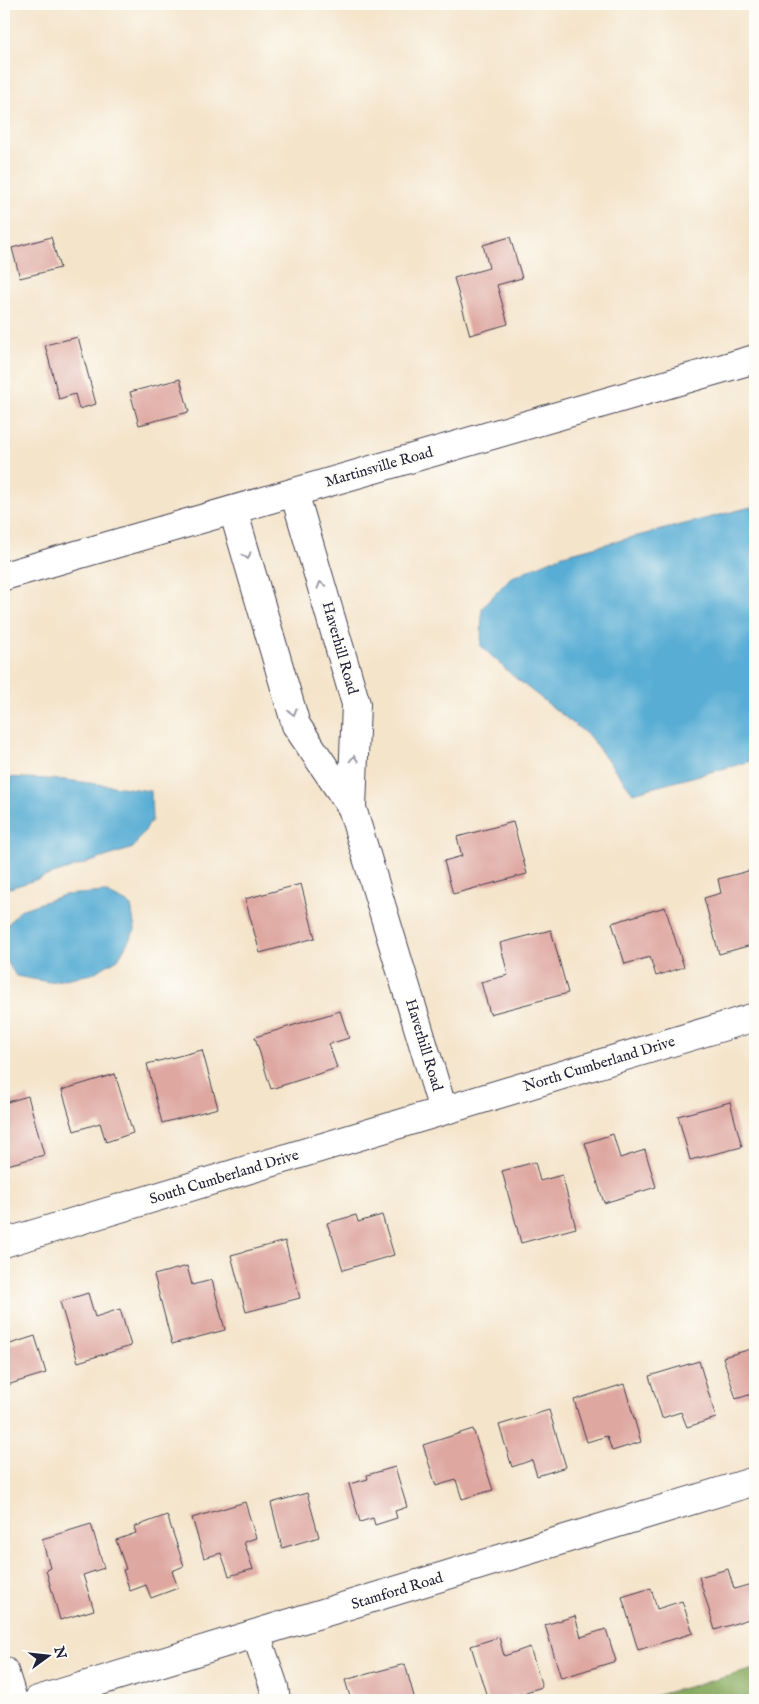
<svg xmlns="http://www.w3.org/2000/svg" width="759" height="1704" font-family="'IM FELL English',serif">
<rect width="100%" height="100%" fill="#fdfcf7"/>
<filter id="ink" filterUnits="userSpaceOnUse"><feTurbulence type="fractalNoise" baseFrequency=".02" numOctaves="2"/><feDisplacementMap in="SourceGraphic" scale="10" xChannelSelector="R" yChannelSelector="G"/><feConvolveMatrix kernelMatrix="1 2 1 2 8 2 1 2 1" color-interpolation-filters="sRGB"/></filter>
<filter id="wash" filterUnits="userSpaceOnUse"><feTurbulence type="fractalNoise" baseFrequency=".0096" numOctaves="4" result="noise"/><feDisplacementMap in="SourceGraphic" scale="20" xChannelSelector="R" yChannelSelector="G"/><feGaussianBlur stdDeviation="1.12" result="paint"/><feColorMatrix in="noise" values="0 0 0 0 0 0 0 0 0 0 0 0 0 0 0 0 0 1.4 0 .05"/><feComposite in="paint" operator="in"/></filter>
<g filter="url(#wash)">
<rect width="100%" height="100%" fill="#f4e4ca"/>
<path fill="#88aa5e" stroke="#55664c" d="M755,1669v31h-116z"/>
<path fill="#59add4" stroke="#3e6888" d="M755,506v254l-122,33 -44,-57 -76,-60 -32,-30 1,-38 28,-30 53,-23z
M4,777l62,3 85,11 1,29 -19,28 -129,42z
M105,892l26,13 4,25 -17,29 -26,15 -43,8 -33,-6 -10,-16 -2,-31 16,-19 44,-15z"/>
<g id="blocks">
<path fill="#dea7a0" d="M51,237l9,31 -40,10 -8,-30z
M510,237l12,41 -25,7 11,39 -38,11 -16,-57 35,-10 -6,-23z
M78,337l18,67 -17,5 -4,-15 -16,5 -14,-54z
M180,379l9,33 -50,13 -9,-33z
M513,822l14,52 -74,20 -9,-33 18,-5 -5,-19z
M752,870l3,13v61l-36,10 -15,-56 17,-5 -3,-14z
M301,884l14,54 -55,15 -15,-54z
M665,907l19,60 -28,9 -6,-19 -25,7 -13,-41z
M551,930l17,63 -78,21 -9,-32 27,-7 -8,-32z
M340,1011l9,27 -20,6 8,24 -66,21 -16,-52z
M202,1050l16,58 -56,15 -15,-59z
M115,1074l18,59 -27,9 -6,-19 -26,8 -12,-41z
M28,1096l16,59 -40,11v-63z
M730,1102l12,45 -52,13 -12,-44z
M613,1134l7,24 25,-8 11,37 -52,16 -19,-60z
M535,1162l5,19 22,-6 14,53 -55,15 -19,-72z
M356,1215l2,7 24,-7 12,40 -51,15 -11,-35h-1l-4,-12z
M285,1241l15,57 -54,14 -15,-57z
M187,1266l5,19 20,-5 13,50 -53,14 -18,-69z
M88,1293l7,24 25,-8 11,37 -53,16 -18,-60z
M4,1324l6,20 25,-8 11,37 -42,13z
M755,1348v45l-19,6 -13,-42z
M699,1361l17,57 -29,9 -6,-15 -19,6 -13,-42z
M624,1384l17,58 -29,9 -5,-15 -20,6 -13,-42z
M549,1410l17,57 -29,9 -5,-16 -20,7 -13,-42z
M473,1429l20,61 -31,9 -6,-19 -20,6 -13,-41z
M395,1467l12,40 -12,4 2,7 -22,7 -2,-7 -13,4 -11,-38 19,-5 -1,-4z
M307,1493l12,44 -37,11 -11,-45z
M245,1502l11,36 -12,4 9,27 -24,7 -8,-23 -17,5 -12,-40z
M167,1515l17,51 -12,5 6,17 -27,10 -5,-13 -16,6 -7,-21 3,-1 -10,-29 20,-7 -2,-6z
M91,1524l13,44 -21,7 11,35 -34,10 -14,-50 4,-2 -8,-29z
M728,1569l6,20 21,-6v34l-40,13 -16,-53z
M651,1588l6,21 25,-8 11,32 -55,17 -16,-53z
M575,1616l6,21 25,-8 10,32 -55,17 -16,-53z
M499,1637l5,19 26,-9 12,40 -42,13h-12l-17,-54z
M405,1664l10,36h-64l-6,-20z"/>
</g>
</g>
<g filter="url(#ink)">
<use href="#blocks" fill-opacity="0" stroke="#423f50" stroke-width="1"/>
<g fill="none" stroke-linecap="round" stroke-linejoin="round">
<g stroke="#423f50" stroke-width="30">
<path id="street" d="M294,492l62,212 -4,104
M233,510l63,215 56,83 91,302
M4,576l751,-217
M4,1243l751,-226
M256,1634l18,53 2,13
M4,1671l9,29
M38,1700l717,-219"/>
</g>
<use href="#street" stroke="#fff" stroke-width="28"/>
</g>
<defs><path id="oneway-chevron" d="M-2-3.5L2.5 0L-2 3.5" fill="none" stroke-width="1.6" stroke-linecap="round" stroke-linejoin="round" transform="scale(1.25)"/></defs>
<g stroke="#9c9ca7">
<use href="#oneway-chevron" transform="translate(247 556) rotate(74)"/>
<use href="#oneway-chevron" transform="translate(321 585) rotate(-106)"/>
<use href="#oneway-chevron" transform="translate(293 712) rotate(74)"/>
<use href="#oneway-chevron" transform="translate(354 759) rotate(-88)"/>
</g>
</g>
<g text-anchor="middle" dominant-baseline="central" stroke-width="5" stroke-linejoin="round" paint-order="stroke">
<g font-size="15" fill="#22223b" stroke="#fdfcf7">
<text transform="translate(379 467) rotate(-16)">Martinsville Road</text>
<text transform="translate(340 648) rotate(74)">Haverhill Road</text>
<text transform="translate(424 1045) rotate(73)">Haverhill Road</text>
<text transform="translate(599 1064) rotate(-17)">North Cumberland Drive</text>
<text transform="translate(224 1177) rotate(-17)">South Cumberland Drive</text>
<text transform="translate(397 1591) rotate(-17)">Stamford Road</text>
</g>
</g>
<rect width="759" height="1704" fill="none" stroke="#fdfcf7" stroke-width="20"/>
<g transform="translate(48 1656) rotate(75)" stroke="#fdfcf7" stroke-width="4" paint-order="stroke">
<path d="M0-4L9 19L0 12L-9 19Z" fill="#22223b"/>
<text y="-8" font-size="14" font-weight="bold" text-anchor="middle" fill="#22223b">N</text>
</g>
</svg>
